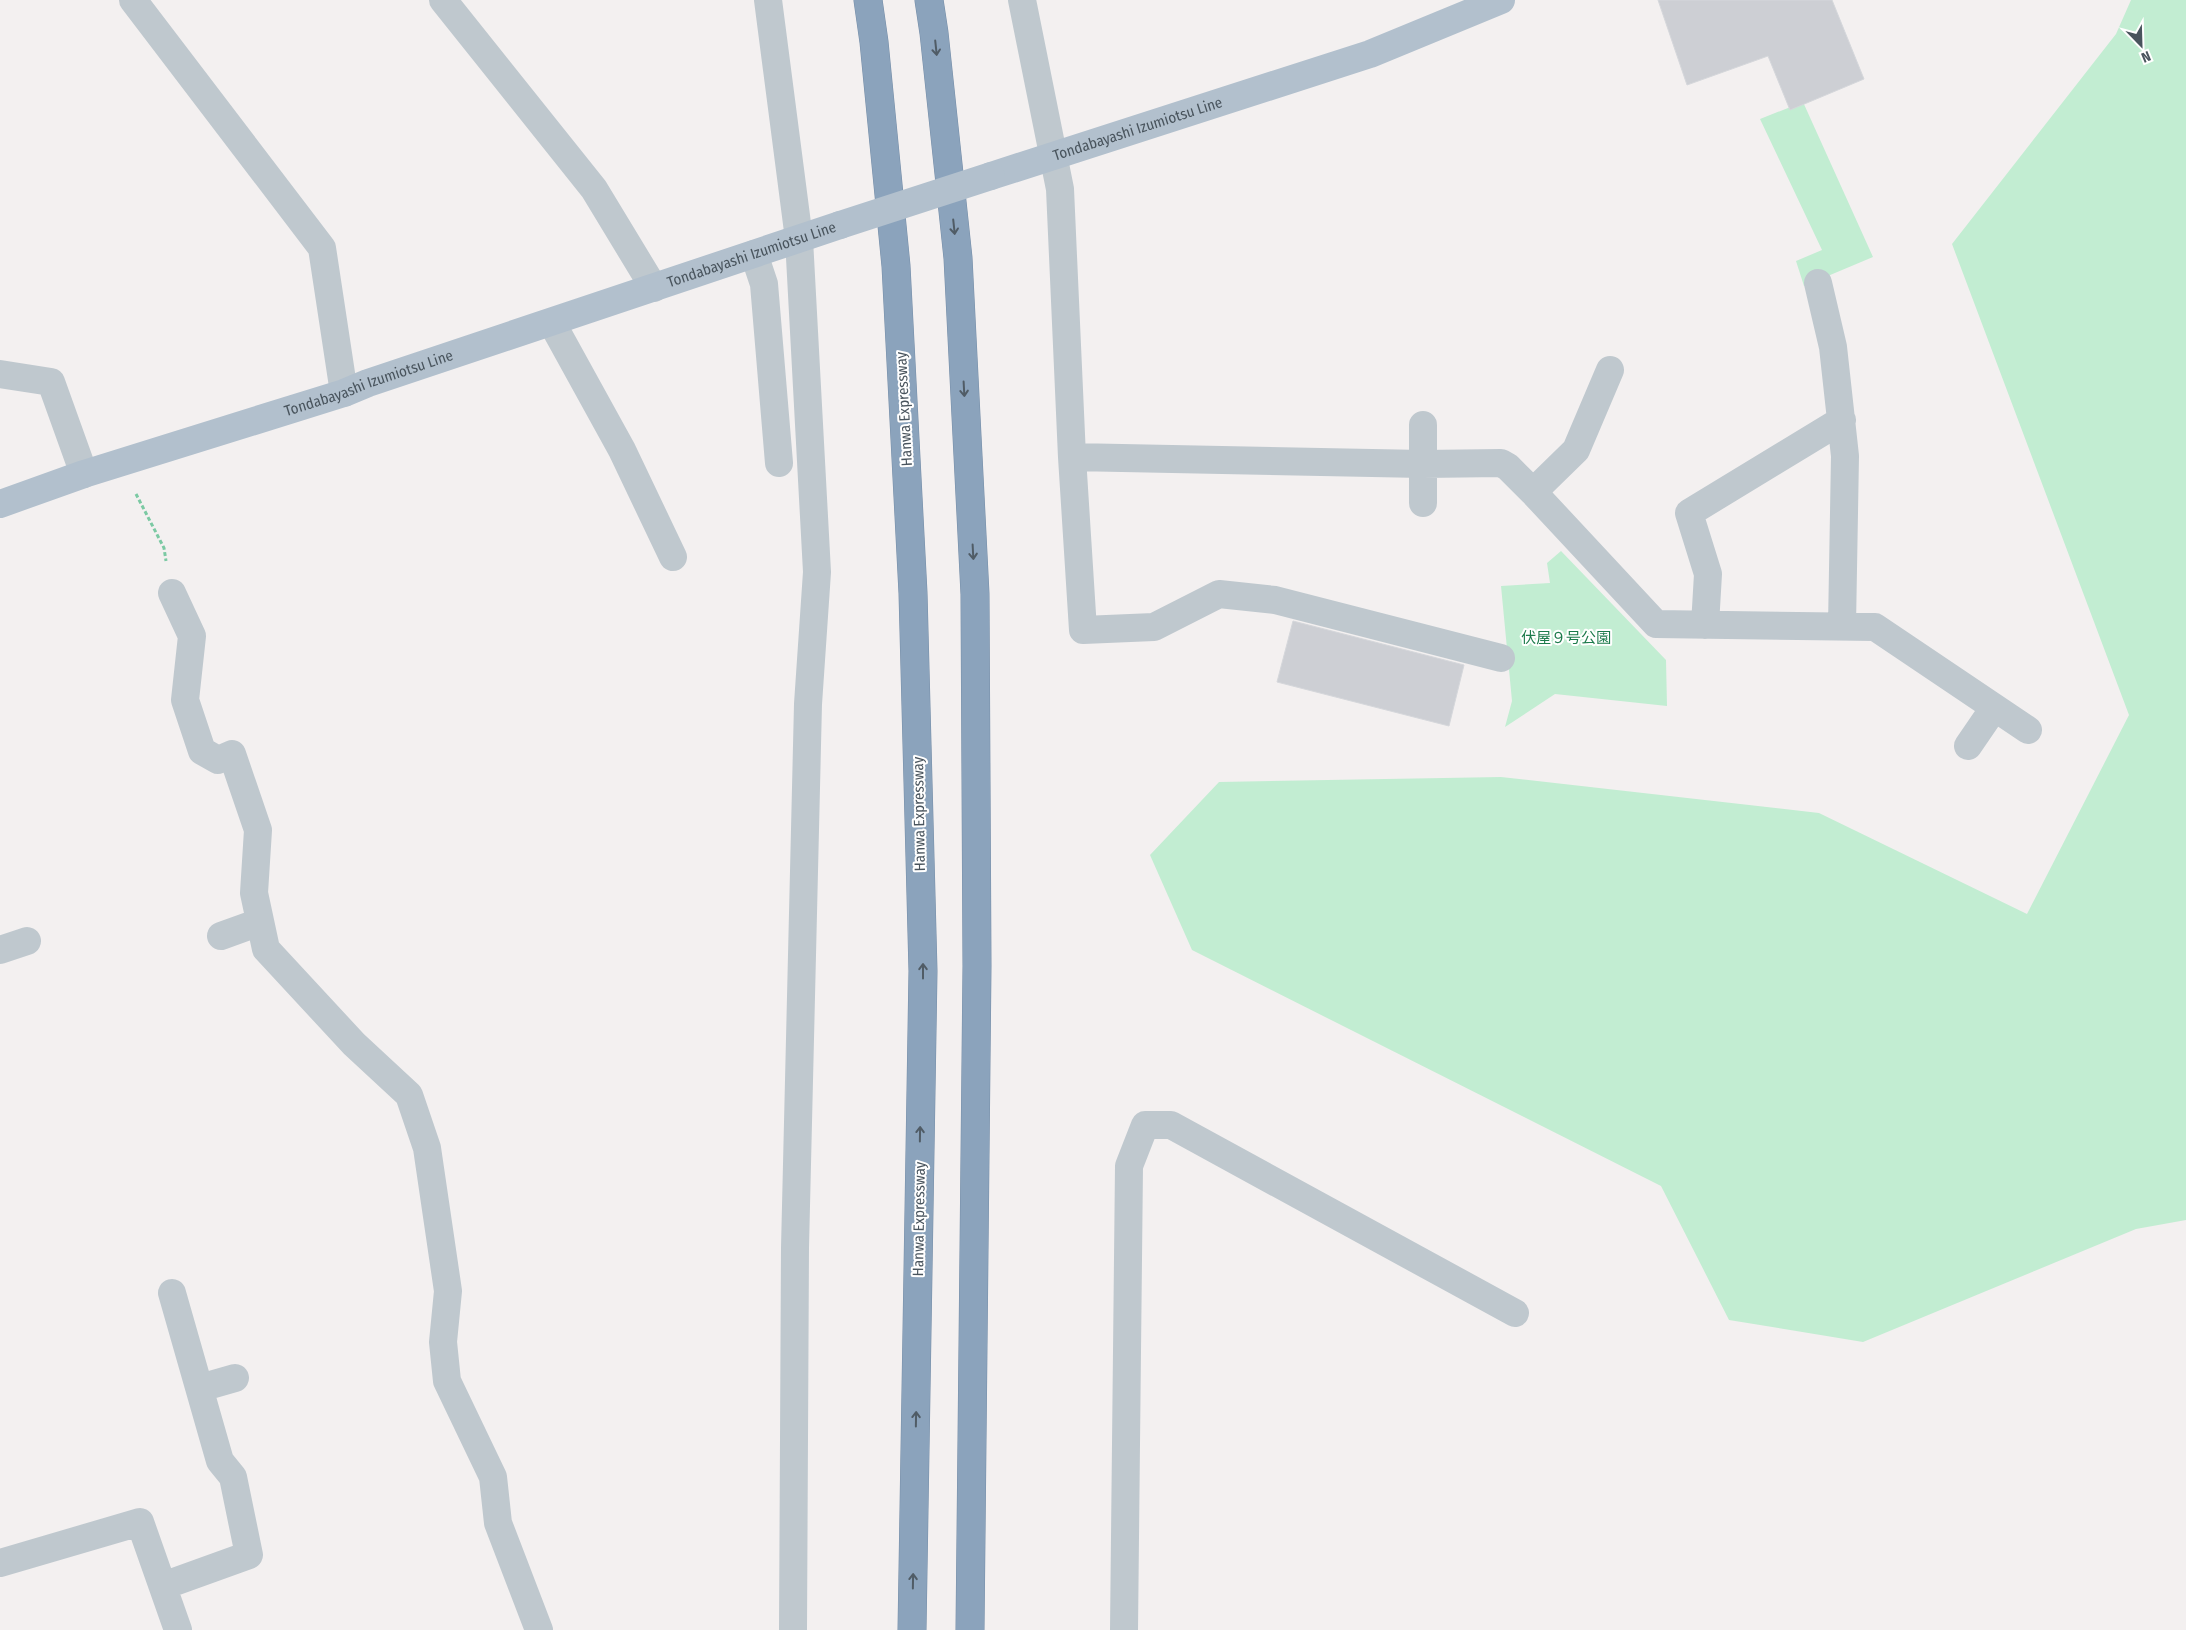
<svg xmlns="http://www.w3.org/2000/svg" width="2186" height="1630" font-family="'Fira Sans Condensed','Noto Sans JP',sans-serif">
<rect width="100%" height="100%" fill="#f3f0f0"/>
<path fill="#c2edd2" d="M2131,0h55v1220l-50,9 -273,113 -134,-22 -68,-134 -469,-236 -42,-95 69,-73 282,-5 318,36 208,101 102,-199 -177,-471 164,-210z
M1803,102l70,155 -69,29 -8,-25 26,-11 -62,-131z
M1561,551l105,109 1,46 -112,-12 -50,33 7,-26 -11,-115 49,-3 -3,-20z"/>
<path fill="#cdcfd4" stroke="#d5d7db" d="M1658,0h174l32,79 -74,31 -22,-54 -81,29z
M1293,621l171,44 -15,61 -172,-44z"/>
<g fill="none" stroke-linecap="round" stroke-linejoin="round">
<g stroke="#768ea8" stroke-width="29">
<path id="highway" d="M868,0l6,42 22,224 17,327 10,378 -11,659
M929,0l5,33 24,225 17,336 2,372 -7,664"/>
</g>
<path stroke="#7bc9a3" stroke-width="3" stroke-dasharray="4 2.5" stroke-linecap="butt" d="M136,494l28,54 2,13"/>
<path stroke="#bfc8ce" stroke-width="28" d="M133,0l189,248 22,145
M443,0l151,189 60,99
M768,0l31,239 18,333 -9,132 -13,544 -2,382
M1022,0l38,189 12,268 11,173 71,-3 65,-33 56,6 226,58
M754,254l10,30 15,179
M1818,283l15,64 12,109 -3,170
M552,323l70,127 51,107
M0,374l51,8 33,92
M1072,457l351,7 78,-1 7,4 25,25 123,132 219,3 153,103
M1533,492l43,-42 34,-80
M1423,503v-78
M172,593l20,43 -7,64 17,51 16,9 14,-6 26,76 -4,63 12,56 88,95 55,51 18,53 21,143 -5,51 4,39 46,96 5,46 41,107
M1705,625l3,-51 -19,-61 153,-93
M1968,746l26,-38
M221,936l39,-14
M0,950l27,-9
M200,1388l35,-10
M0,1563l140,-41 38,108
M163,1586l86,-31 -16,-78 -13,-16 -48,-168
M1124,1630l5,-464 16,-41h26l344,188"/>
<g stroke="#b2c0cd" stroke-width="28">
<path id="s1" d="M991,176l379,-122 131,-54"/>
<path id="s2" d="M0,504l84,-30 260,-81 24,-10 472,-158"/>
</g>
<use href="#highway" stroke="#8ba3bc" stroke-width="28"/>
<path stroke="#b2c0cd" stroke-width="28" d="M840,225l151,-49"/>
</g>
<defs><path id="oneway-shaft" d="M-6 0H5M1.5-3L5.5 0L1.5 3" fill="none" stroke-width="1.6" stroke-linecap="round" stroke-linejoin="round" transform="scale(1.25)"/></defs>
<g stroke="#505c66">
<use href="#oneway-shaft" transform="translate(936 48) rotate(84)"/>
<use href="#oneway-shaft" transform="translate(954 227) rotate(84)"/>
<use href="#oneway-shaft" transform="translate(964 389) rotate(87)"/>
<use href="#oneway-shaft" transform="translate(973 552) rotate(87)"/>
<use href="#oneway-shaft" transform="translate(923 971) rotate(-90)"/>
<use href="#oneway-shaft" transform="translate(920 1134) rotate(-89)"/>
<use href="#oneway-shaft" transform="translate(916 1419) rotate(-89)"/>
<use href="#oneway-shaft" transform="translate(913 1581) rotate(-89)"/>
</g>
<g text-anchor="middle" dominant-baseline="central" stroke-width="4" stroke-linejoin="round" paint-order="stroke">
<g font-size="15" fill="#49545d" stroke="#fff">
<text stroke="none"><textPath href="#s1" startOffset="154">Tondabayashi Izumiotsu Line</textPath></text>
<text stroke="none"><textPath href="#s2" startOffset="792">Tondabayashi Izumiotsu Line</textPath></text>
<text stroke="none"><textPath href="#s2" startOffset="388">Tondabayashi Izumiotsu Line</textPath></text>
<text transform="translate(904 409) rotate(-93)">Hanwa Expressway</text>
<text transform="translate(919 814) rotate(-91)">Hanwa Expressway</text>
<text transform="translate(919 1219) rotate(-89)">Hanwa Expressway</text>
</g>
<g font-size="15" fill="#1d7b4c" stroke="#fff">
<text x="1566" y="638">伏屋９号公園</text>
</g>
</g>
<g transform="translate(2141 45) rotate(157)" stroke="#ffffff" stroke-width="4" paint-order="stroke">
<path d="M0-4L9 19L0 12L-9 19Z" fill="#49545d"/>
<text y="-8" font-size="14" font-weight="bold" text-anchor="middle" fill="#49545d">N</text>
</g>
</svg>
